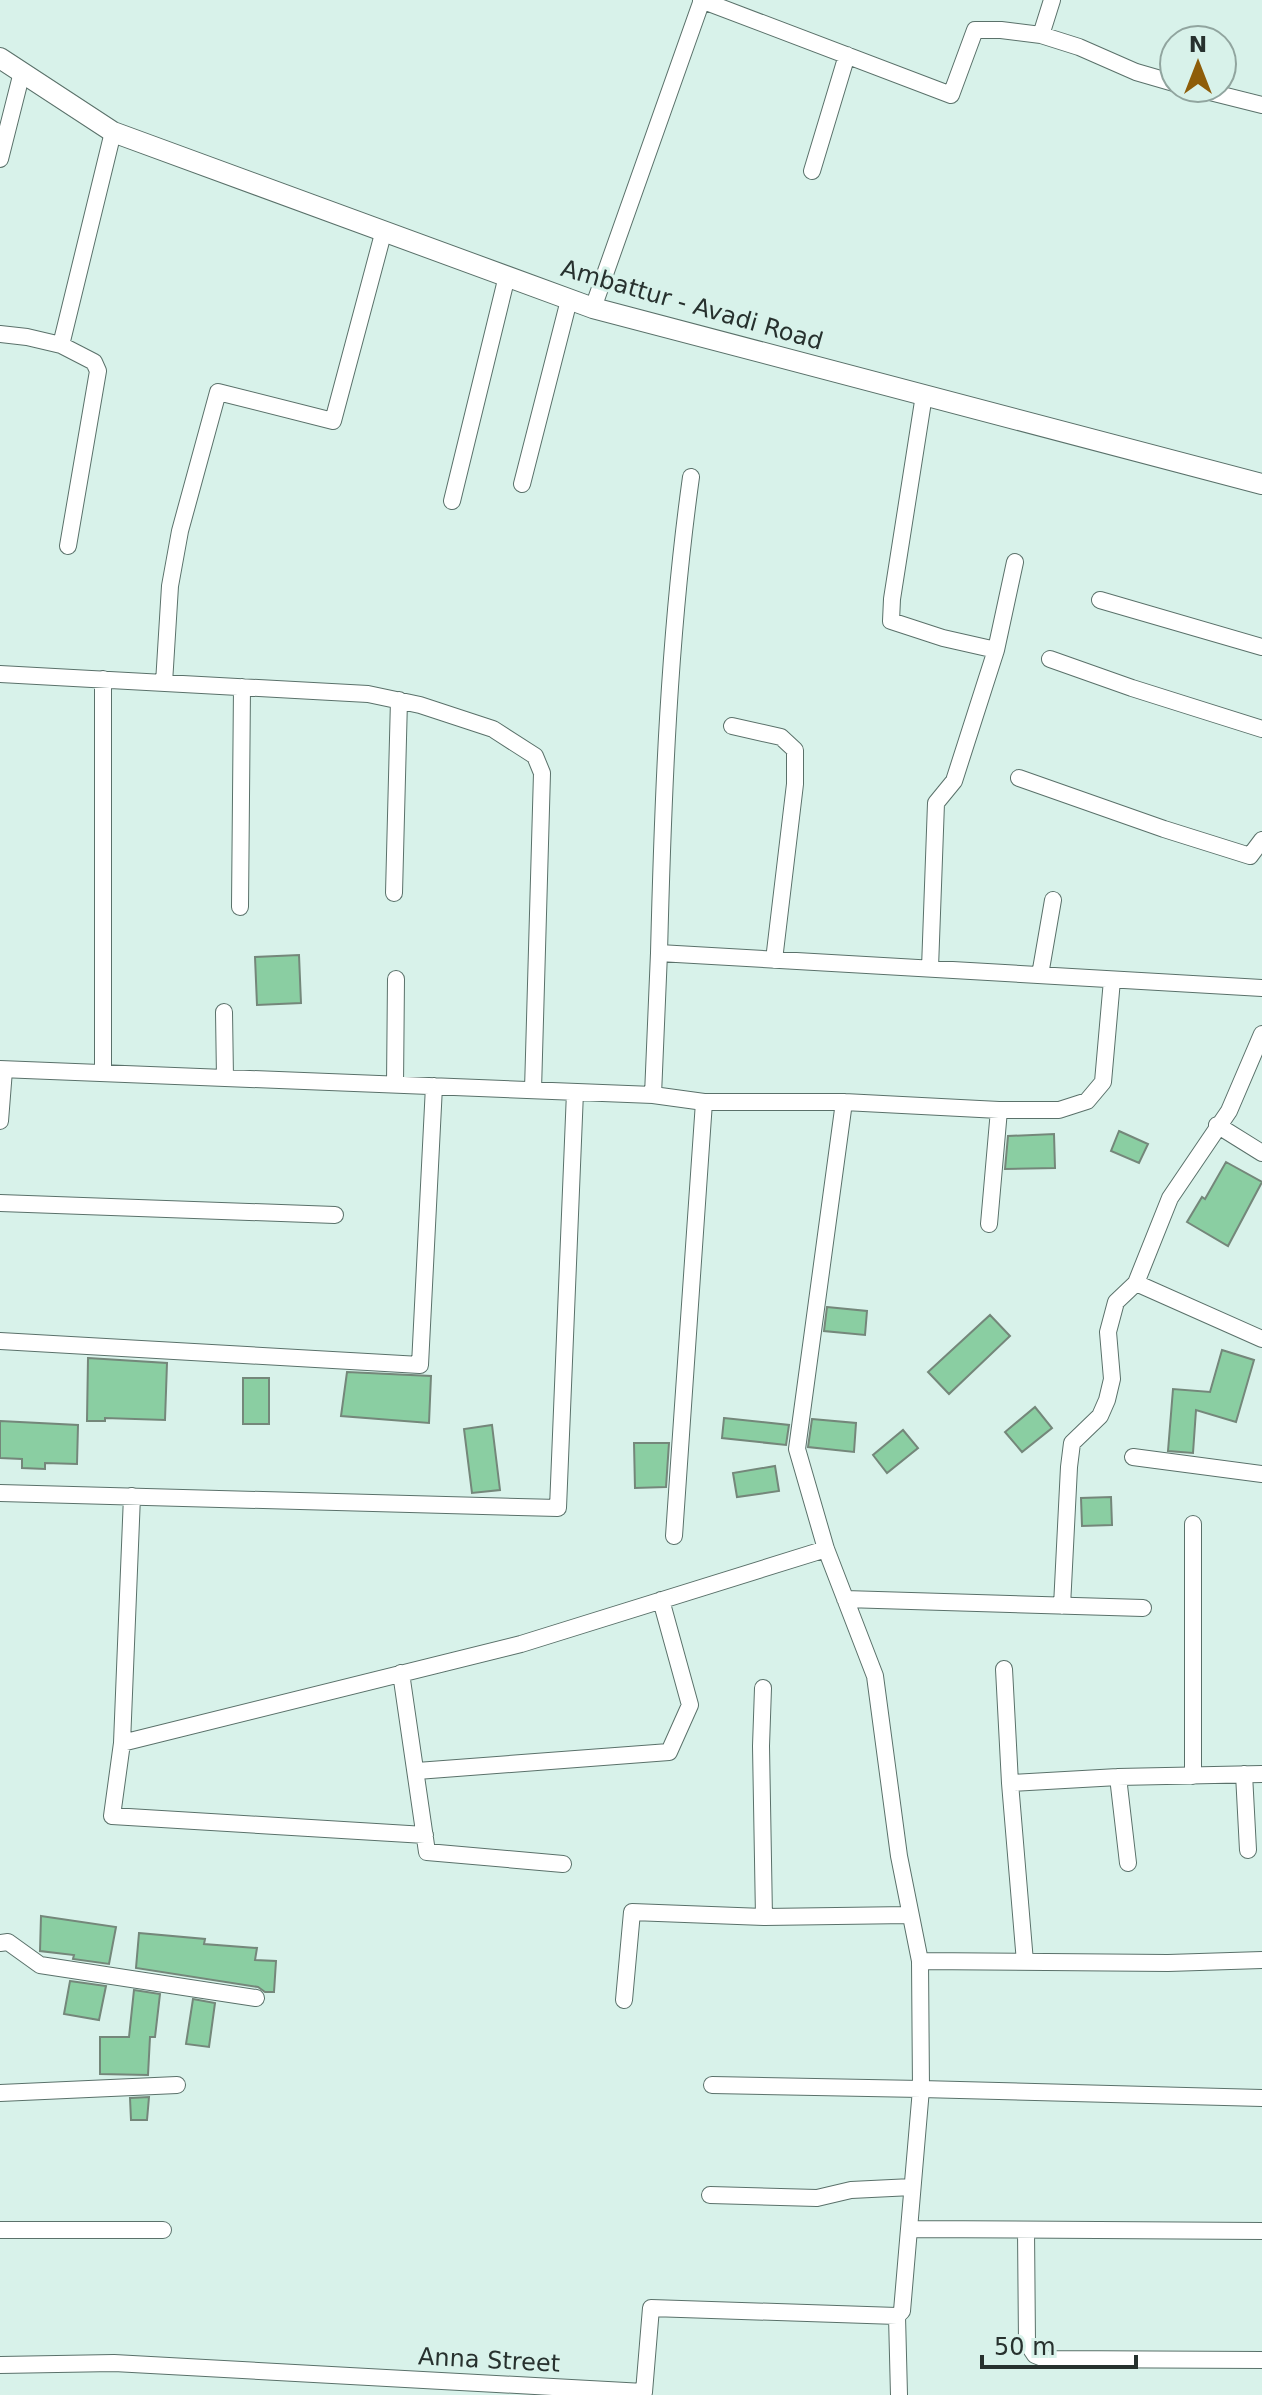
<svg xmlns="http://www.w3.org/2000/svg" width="1262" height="2395" font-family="'DejaVu Sans',sans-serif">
<rect width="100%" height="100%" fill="#d8f2ea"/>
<path fill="#8acea2" stroke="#74877a" stroke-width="2" d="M299,955l2,48 -44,2 -2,-48z
M1119,1131l29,13 -9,19 -28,-12z
M1054,1134l1,34 -50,1 3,-33z
M1226,1162l36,20 -34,64 -41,-24 15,-25 3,2z
M827,1307l40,4 -2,24 -41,-4z
M990,1315l20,21 -61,58 -21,-22z
M1222,1350l32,10 -18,62 -40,-12 -3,43 -25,-2 5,-62 37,3z
M88,1358l79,5 -2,57 -60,-2v3h-18z
M347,1372l84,4 -2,47 -88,-7z
M243,1378h26v46h-26z
M1035,1407l17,21 -30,24 -17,-20z
M724,1418l65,7 -3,20 -64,-7z
M812,1419l44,4 -2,29 -46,-5z
M0,1421l78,4 -1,39 -32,-1v6l-23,-1v-9l-22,-1z
M492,1425l8,65 -28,3 -8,-64z
M903,1430l15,18 -31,25 -14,-18z
M634,1443h35l-3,44 -31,1z
M775,1466l4,25 -42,6 -4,-24z
M1111,1497l1,28 -30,1 -1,-28z
M41,1916l75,11 -7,37 -36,-5 1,-4 -34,-4z
M139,1933l66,6 -1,5 53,4 -2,12 21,1 -2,31h-9l-7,-5 -122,-19z
M70,1981l36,5 -7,34 -35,-6z
M134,1990l26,4 -5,43h-5l-2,38 -48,-1v-37h29z
M193,1999l22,4 -6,44 -23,-3z
M149,2097l-2,23h-16l-1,-22z"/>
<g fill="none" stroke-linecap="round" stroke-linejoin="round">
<g stroke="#5a716a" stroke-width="18">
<path id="minor" d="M701,0l250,95 24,-65h26l40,5 38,12 57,25 38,11
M1041,35l11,-35
M1194,88l68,17
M0,159l22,-87
M812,171l35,-116
M593,308l109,-308
M0,334l27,3 34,8 52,-213
M61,345l33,17 4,9 -30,175
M924,395l-32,204 -1,22 52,17 53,12 -42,131 -18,22 -6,165
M522,484l47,-184
M452,501l55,-225
M1100,600l162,47
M996,650l19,-88
M1050,659l82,29 130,41
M0,674l368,20 52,11 73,24 42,27 7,17 -9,317
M164,683l6,-97 10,-55 38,-139 115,29 51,-191
M732,726l49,11 14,13v34l-21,176
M1019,778l145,51 86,27 12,-16
M394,893l5,-193
M240,907l2,-220
M659,953c4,-160 10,-318 32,-476
M1040,975l13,-75
M224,1012l1,66
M0,1069l653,26 6,-142 603,35
M103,1073v-394
M395,1085l1,-106
M653,1095l51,7h140l155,8h60l28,-9 16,-19 9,-102
M844,1102l-47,347 29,100 49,127 24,180 21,105
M0,1121l4,-51
M1217,1125l45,28
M0,1203l335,12
M989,1224l10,-114
M1136,1283l126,56
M0,1341l420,24 14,-279
M1133,1457l129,17
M0,1493l558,15 17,-416
M132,1496l-10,247 399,-99 305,-95
M1193,1524v252
M674,1536l30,-434
M845,1599l298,9
M1062,1606l7,-139 3,-24 28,-27 7,-16 5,-21 -4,-47 8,-30 20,-19 34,-85 59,-87 33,-77
M1004,1669l6,114 15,179
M401,1673l26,179 136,12
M763,1688l-2,58 3,171
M122,1743l-10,73 313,19
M417,1771l252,-19 21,-47 -29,-105
M1244,1774l4,76
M1118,1777l10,86
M1010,1783l108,-6 144,-3
M0,1943l8,-1 32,23 216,33
M624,2000l8,-88 132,5 145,-2
M712,2085l209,4 -1,-128 248,2 94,-3
M0,2093l177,-8
M710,2195l107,3 34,-8 61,-3
M909,2229l12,-140 341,9
M0,2230h163
M1026,2230l1,113 8,12 10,4 217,1
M0,2365l114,-2 530,29 7,-84 246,8
M899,2395l-2,-79 5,-5 7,-82 353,2"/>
</g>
<g stroke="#5a716a" stroke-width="22">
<path id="tertiary" d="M0,58l113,74 480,176 669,176"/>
</g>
<use href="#minor" stroke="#fff" stroke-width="16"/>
<use href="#tertiary" stroke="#fff" stroke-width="20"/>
</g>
<g text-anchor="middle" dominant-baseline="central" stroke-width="6" stroke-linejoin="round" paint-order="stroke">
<g font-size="24" fill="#27312e" stroke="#d8f2ea">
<text transform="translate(692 305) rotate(16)">Ambattur - Avadi Road</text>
<text transform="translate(489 2360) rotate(3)">Anna Street</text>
</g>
</g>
<g transform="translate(1198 64)"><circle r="38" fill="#d8f2ea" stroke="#91a59f" stroke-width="2"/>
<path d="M0-6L14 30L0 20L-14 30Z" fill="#8e5d09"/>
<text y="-12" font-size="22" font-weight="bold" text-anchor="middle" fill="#27312e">N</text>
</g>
<path d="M982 2355v12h154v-12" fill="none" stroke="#27312e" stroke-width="4"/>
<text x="994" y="2355" font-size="24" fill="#27312e" stroke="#d8f2ea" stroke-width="6" paint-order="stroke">50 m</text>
</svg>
